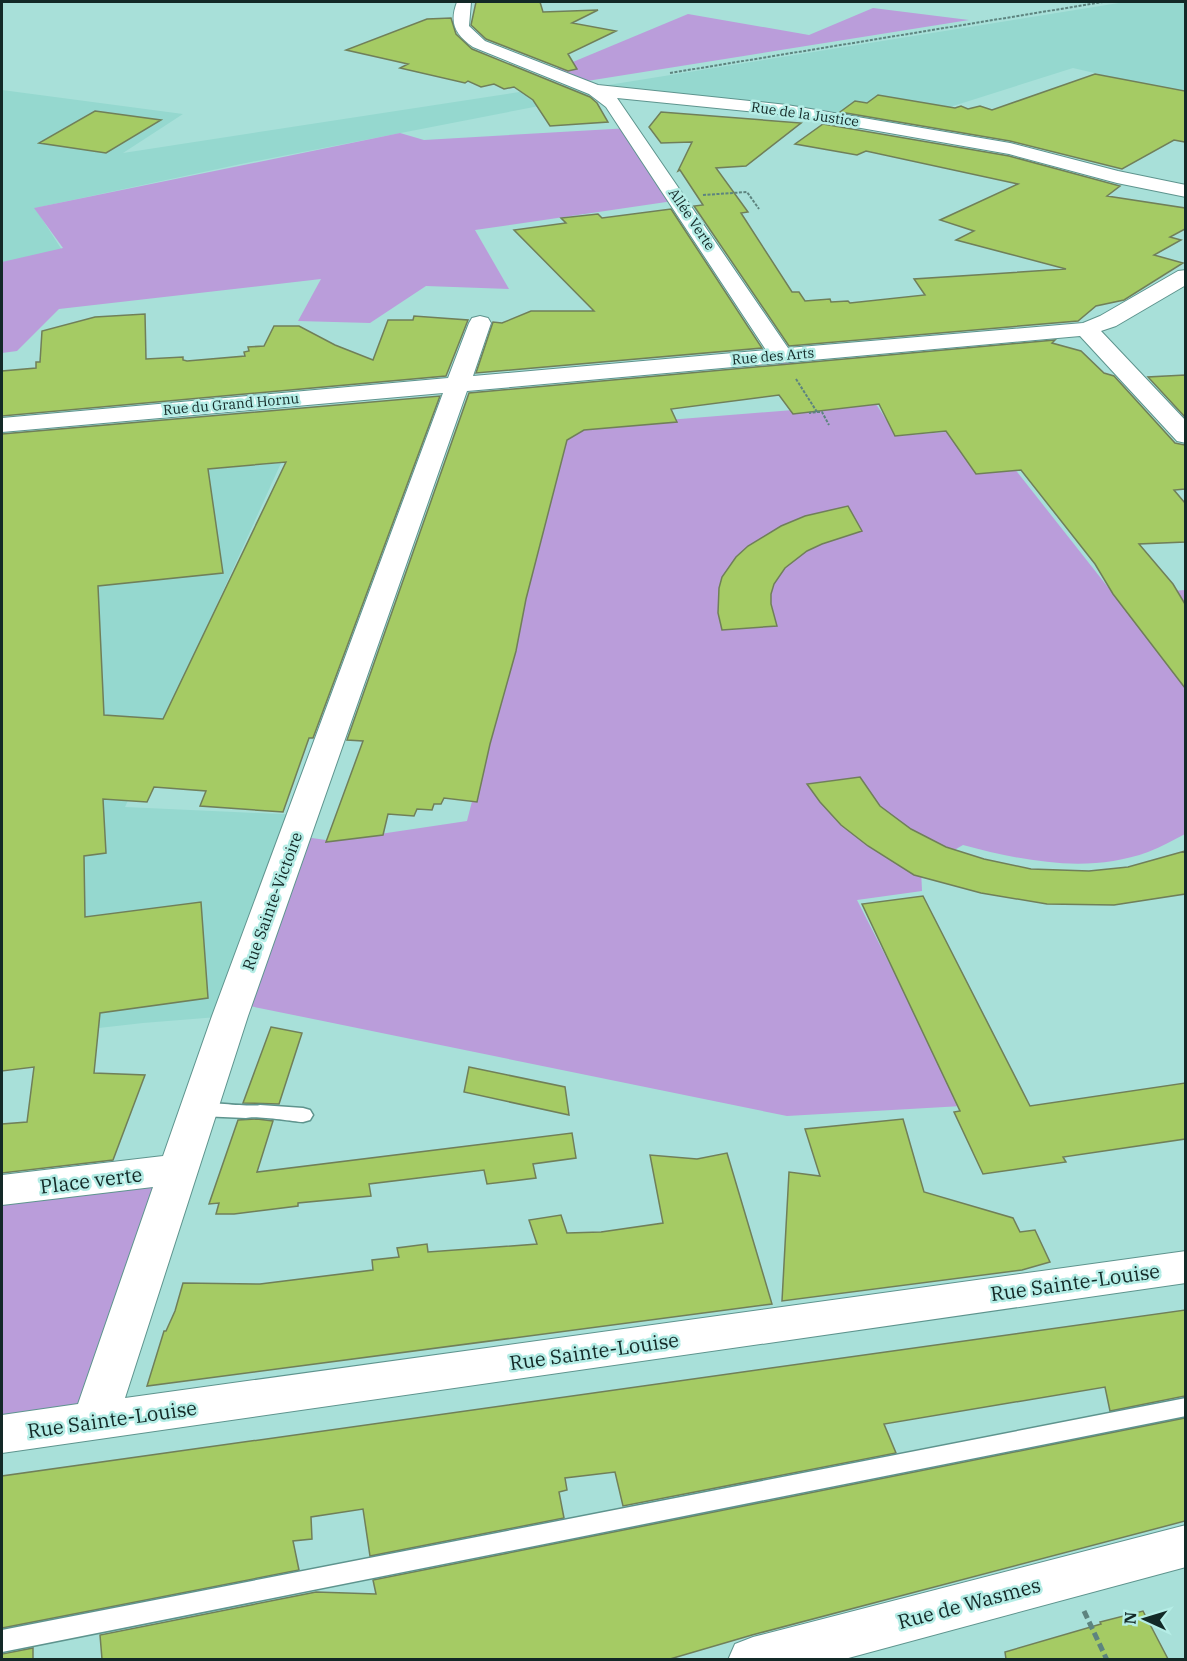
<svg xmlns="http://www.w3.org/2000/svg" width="1187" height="1661" font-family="'IBM Plex Serif',serif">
<rect width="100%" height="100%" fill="#a8e0d9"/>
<path fill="#95d8cf" d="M1125,2h60v92l-112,-26 -180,57 -291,-39z
M571,84l25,11 -355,69 -206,44 27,42 -60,13v-173l181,24 -60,39z
M281,463l-156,344 178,8 -73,201 -87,7 -141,16v-551z"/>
<path fill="#ba9dda" d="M873,8l96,12 -382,61 -31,-12 132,-55 121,21z
M630,128l50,72 -205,30 34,59 -83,-3 -56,37 -72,-2 23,-42 -262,30 -42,42 -15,2v-91l61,-14 -29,-40 366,-75 24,7z
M788,354l37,55 51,-5 21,32 49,-4 30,40 38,-4 97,123 50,-5 10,5 14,-1v244c-12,6 -24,13 -37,18 -60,22 -125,9 -185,-7l-42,24 1,22 -65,9 105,206 -175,10 -552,-113 70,-166 28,4 134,-20 95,-377 19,-17 225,-18 -34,-53z
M180,1169l-85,253 -93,12v-244z"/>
<path fill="#a5cb64" stroke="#707f59" stroke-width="1.5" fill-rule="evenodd" d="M476,2h64l3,10 55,-2 -26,13 44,8 -48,23 9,15 -9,2 -82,-32 -15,-14z
M451,18l5,16 16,15 118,48 7,6 11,19 -58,4 -17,-26 -19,-13 -10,2 -10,-5 -13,3 -13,-6 -3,2 -65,-15 8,-4 -62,-14 81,-31z
M1095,74l90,17v51l-11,-2 -52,29 -112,-28 -170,-29 15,-11 12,2 11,-8 77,13 6,-2 7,3 12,-3 12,4z
M95,111l66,9 -55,33 -67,-10z
M661,112l140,11 -55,43 -30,2 32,44 -7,1 51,79h7l6,9 25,-2 1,3 17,-1 2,2 75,-8 -11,-16 152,-10 -110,-29 18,-9 -34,-11 78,-36 -152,-33 -9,4 -62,-11 28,-20 186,32 111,30 -13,10 78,12v21l-15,8 11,3 -27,15 29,8 -59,37 -28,6 -18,15 -289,25 -95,-140 9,-1 -23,-35 -2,1 14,-29 -31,1 -12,-16z
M671,209l91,139 -286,25 17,-51 9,1 29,-12h63l-80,-81 52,-7 -5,-5 37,-4 4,4z
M145,314l1,45 37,-2v3l4,1 58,-5 -1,-4 5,-1 -1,-4 16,-1 10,-20h25l36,19 38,15 15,-40h25l1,-4 54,4 -22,56 -444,40v-45l34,-3v-6h4l2,-31 53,-14z
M1055,340l-3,3 29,8 23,22 10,3 61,67 10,2v44l-11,1 11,13v39l-46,2 34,40 12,20v84l-72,-94 -18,-30 -74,-94 -45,4 -30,-43 -51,5 -16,-32 -86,10 -14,-19 -108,14 6,13 -93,8 -17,10 -41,159 -10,52 -26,93 -13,58 -33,-4 -3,6h-7l-2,6 -15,-1 -3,7 -26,-2 -5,21 -57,7 37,-101 -16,-1 122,-347z
M1185,375v42l-37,-40z
M440,396l-127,342h-4l-26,74 -83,-6 6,-15 -52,-4 -7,15 -44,-3 3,54 -22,3 1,61 116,-15 7,96 -108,15 -6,60 51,2 -32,85 -111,13v-49l25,-2 7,-55 -32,4v-637zM286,462l-123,257 -59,-4 -6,-129 125,-13 -15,-104z
M848,506l14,25 -40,13 -15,7 -22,17 -11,16 -3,10v10l6,22 -55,4 -4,-17 1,-25 3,-11 14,-20 12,-11 33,-20 24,-10z
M860,777l20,29 31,23 35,18 38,12 47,10 58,2 39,-4 57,-16v43l-71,11 -67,-1 -66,-11 -67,-18 -46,-29 -27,-21 -21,-23 -13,-18z
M923,896l107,210 155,-23v56l-122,18 3,5 -83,12 -29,-62 6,-1 -98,-207z
M271,1027l31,6 -23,71 -36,-1z
M469,1067l96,20 4,28 -105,-23z
M257,1119l16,2 -16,51 315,-39 4,25 -43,6 3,14 -49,6 -3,-14 -115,14 2,12 -73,7v3l-64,8h-18l3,-11 -10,1 29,-84z
M903,1119l21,73 89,26 7,14 15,-2 15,32 -28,8 -240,31 7,-129 31,4 -15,-47z
M727,1153l45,151 -625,82 17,-55h2l9,-20 8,-28 77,1 113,-14 -1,-10 27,-3 -2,-9 30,-4 1,8 109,-8 -8,-24 32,-5 6,18 34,-1 62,-9 -13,-68 47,4z
M1185,1310v86l-75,15 -5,-24 -221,37 12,29 -273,53 -8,-34 -50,6 2,12 -8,2 5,26 -194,38 -7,-47 -52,8 1,22 -19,2 6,29 -297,58v-152z
M1185,1418v103l-433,114 -82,24h-568l-2,-24 216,-43 60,2 -3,-14z
M1143,1611l25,48h-162l-1,-7 96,-28 -1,-2z
M33,1648v11h-31v-5z"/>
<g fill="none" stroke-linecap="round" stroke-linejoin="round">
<g stroke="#5e948e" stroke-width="3">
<path id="service" d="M200,1102c12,1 53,5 60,3l43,3 7,2 3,5 -3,5 -7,2c-13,-1 -48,-7 -57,-4l-46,-2 -7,-2 -3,-5 3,-5z
M1186,1398v18l-1184,236v-22z"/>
</g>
<g stroke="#5e948e" stroke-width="2">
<path id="minor" d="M457,2h14l-2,24 16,15 113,44 189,20 223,38 108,28 68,14v12l-69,-14 -108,-29 -222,-39 -170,-17 171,250 295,-25 17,-7 78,-45 8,-1v15l-70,41 -15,5 85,90v22l-9,-2 -97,-105 -613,55 -219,625 -123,382 1061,-147v32l-1184,170v-38l76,-11 75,-217 -151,18v-30l161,-19 49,-140 231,-623 -441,39v-14l446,-40 21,-55 3,-5 8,-2 8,2 3,5 -18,53 293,-26 -160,-243 -17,-13 -116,-47c-18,-13 -24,-24 -16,-45z"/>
</g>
<g stroke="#5e948e" stroke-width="2">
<path id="tertiary" d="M1186,1525v42l-345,93h-113l7,-16 18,-7z"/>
</g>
<path stroke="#5d847f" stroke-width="2" stroke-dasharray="3 1.5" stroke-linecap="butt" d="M670,73l433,-71
M703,195l44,-3 12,17
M796,379l21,33 -8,1
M817,412h5l7,13"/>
<path stroke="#5d847f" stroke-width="5" stroke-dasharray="8 4" stroke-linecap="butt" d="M1084,1611l23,49"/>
<use href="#service" fill="#fff" fill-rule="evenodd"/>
<use href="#minor" fill="#fff" fill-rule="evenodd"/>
<use href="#tertiary" fill="#fff" fill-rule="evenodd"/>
</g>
<g text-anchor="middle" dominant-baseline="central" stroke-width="5" stroke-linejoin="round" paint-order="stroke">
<g font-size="14" fill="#132927" stroke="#b5ede6">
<text transform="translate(805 114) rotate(8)">Rue de la Justice</text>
<text transform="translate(692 219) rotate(56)">Allée Verte</text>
<text transform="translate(773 356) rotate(-5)">Rue des Arts</text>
<text transform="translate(231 404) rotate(-5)">Rue du Grand Hornu</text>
</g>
<g font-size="16" fill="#132927" stroke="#b5ede6">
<text transform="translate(272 901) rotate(-70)">Rue Sainte-Victoire</text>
</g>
<g font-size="20" fill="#132927" stroke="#b5ede6">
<text transform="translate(91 1180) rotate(-7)">Place verte</text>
<text transform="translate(1075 1282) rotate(-8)">Rue Sainte-Louise</text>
<text transform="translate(594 1351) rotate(-8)">Rue Sainte-Louise</text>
<text transform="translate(112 1419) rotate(-8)">Rue Sainte-Louise</text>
<text transform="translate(969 1603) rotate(-15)">Rue de Wasmes</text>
</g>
</g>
<rect width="1187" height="1661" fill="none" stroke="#132927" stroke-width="6"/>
<g transform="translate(1145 1619) rotate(274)" stroke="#b5ede6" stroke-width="4.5" paint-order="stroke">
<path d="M0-4.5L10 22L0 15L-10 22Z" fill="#132927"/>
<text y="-9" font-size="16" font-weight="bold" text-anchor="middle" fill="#132927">N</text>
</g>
</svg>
